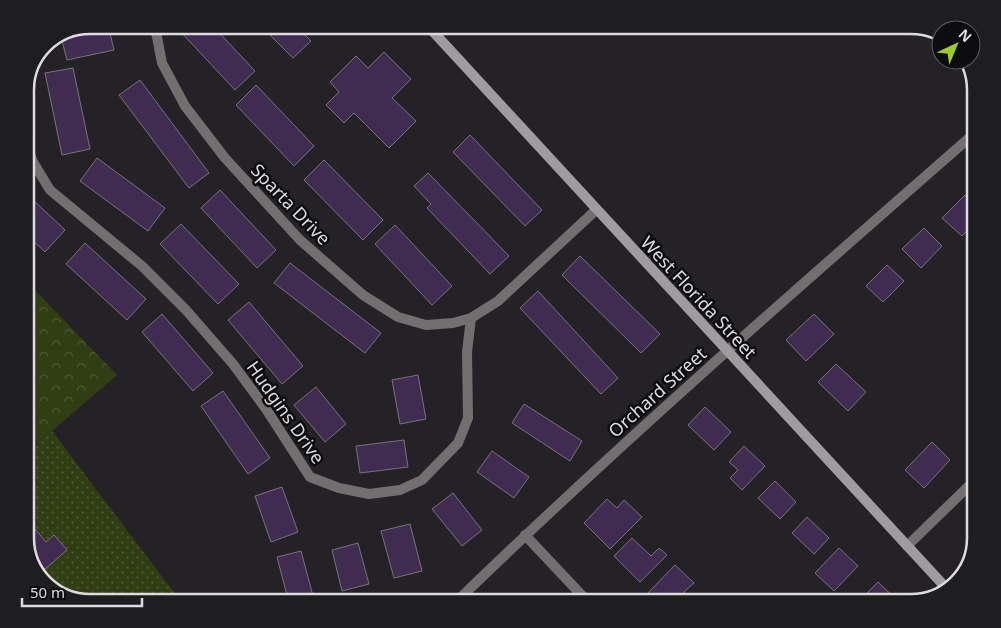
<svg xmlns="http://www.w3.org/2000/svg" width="1001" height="628" font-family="'Noto Sans',sans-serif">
<defs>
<pattern id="forest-crowns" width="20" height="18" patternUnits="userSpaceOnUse" patternTransform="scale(1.25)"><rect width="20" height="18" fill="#313e13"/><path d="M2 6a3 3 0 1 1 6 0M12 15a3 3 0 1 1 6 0" fill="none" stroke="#4e5935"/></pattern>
<pattern id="park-dots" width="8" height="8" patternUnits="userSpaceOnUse" patternTransform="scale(1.25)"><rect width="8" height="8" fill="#313e13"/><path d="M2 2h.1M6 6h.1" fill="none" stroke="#4e5935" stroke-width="1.8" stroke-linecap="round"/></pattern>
</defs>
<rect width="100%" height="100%" fill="#252227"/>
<path fill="url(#forest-crowns)" d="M25,280l92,95 -65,56 -27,20z"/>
<path fill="url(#park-dots)" d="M52,431l130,172h-92l-36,-11 -20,-22 -9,-28v-91z"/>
<path fill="#412c51" stroke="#77737a" d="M108,25l6,25 -47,10 -6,-23 10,-4z
M182,25h30l43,46 -20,19 -57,-61z
M260,25h35l16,16 -18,17z
M384,52l27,27 -19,19 24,23 -27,27 -35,-35 -10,10 -18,-18 13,-13 -9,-10 26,-26 12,12z
M73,68l17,81 -28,6 -17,-82z
M140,80l69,93 -20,15 -70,-93z
M256,85l58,61 -20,20 -58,-61z
M470,135l72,75 -17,16 -72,-74z
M97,158l68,50 -17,23 -68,-50z
M324,160l59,60 -20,20 -59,-60z
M428,173l81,83 -19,18 -63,-66 4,-4 -17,-18z
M220,190l56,60 -19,18 -56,-60z
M965,195l11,11v16l-14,14 -20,-18z
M31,198l34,32 -20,22 -20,-19v-29z
M181,224l58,60 -21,20 -58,-60z
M395,225l57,61 -20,19 -57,-61z
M924,228l18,18 -21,22 -19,-19z
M85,243l61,56 -19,21 -61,-56z
M580,256l80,78 -19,19 -79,-78z
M290,263l91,70 -16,20 -91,-70z
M887,265l17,16 -21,21 -17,-16z
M538,291l80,87 -17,16 -81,-86z
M249,302l54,64 -21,18 -54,-64z
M162,314l51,59 -20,18 -51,-59z
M814,314l20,20 -28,27 -20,-21z
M836,364l30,28 -18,19 -30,-29z
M418,375l8,44 -26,5 -8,-44z
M316,387l30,37 -21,18 -31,-37z
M223,391l47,67 -22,16 -47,-68z
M524,404l58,37 -12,20 -58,-38z
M705,407l26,25 -17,18 -26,-25z
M404,440l4,27 -48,6 -4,-27z
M932,442l18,18 -26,28 -19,-18z
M744,446l21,20 -23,24 -12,-12 8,-8 -9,-8z
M492,451l37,26 -15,21 -37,-26z
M775,481l21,21 -16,17 -22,-21z
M282,487l16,45 -27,10 -16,-46z
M453,493l29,37 -20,16 -30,-37z
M607,499l10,9 7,-8 18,17 -32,32 -26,-26z
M25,517l21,25 8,-7 13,15 -29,25 -4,-5 -9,-28z
M807,517l22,21 -15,16 -22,-21z
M410,524l12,47 -28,7 -13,-47z
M632,538l19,18 8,-8 8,7 -27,27 -26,-26z
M358,543l11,41 -27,7 -10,-41z
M839,548l19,18 -24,25 -19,-18z
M301,551l12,45 -24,7 -12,-46z
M675,565l19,18 -10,9 9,9 -2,2h-32l-11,-10z
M878,582l22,21h-35l-4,-4z"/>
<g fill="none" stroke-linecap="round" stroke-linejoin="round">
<path stroke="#736f71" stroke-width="10" d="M157,25l-1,7 6,31 23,43 40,52 75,82 63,55 35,22 28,8 27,-2 18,-5
M25,141l8,21 17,28 92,76 44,44 47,54 33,45 44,68 29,11 30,6 31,-4 22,-10 36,-37 10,-25 -1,-66 4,-34 27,-17 98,-91
M525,535l64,68
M907,546l69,-67
M455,603c168,-163 345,-317 521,-471"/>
<path stroke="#a09b9e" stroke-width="10" d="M427,25l521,565"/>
</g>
<g text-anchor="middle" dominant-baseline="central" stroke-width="5" stroke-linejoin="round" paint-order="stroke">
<g font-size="18" fill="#dedce0" stroke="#0d0c0e">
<text transform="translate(291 204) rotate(46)">Sparta Drive</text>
<text transform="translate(699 297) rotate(47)">West Florida Street</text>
<text transform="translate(657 392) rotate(-42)">Orchard Street</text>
<text transform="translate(286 412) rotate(55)">Hudgins Drive</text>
</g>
</g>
<path d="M0 0H1001V628H0ZM90 34H911A56 56 0 0 1 967 90V538A56 56 0 0 1 911 594H90A56 56 0 0 1 34 538V90A56 56 0 0 1 90 34Z" fill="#1e1d1f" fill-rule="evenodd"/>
<path fill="none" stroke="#dedce0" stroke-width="2.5" d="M90 34H911A56 56 0 0 1 967 90V538A56 56 0 0 1 911 594H90A56 56 0 0 1 34 538V90A56 56 0 0 1 90 34Z"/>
<g transform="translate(956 45) rotate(44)"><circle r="24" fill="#0d0c0e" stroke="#615f62"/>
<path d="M0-4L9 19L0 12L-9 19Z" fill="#9dca30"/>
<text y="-8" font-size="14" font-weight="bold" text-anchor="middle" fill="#dedce0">N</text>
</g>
<path d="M22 598v8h120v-8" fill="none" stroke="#dedce0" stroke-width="2.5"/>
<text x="30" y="598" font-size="15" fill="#dedce0" stroke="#0d0c0e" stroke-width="4" paint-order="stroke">50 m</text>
</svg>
